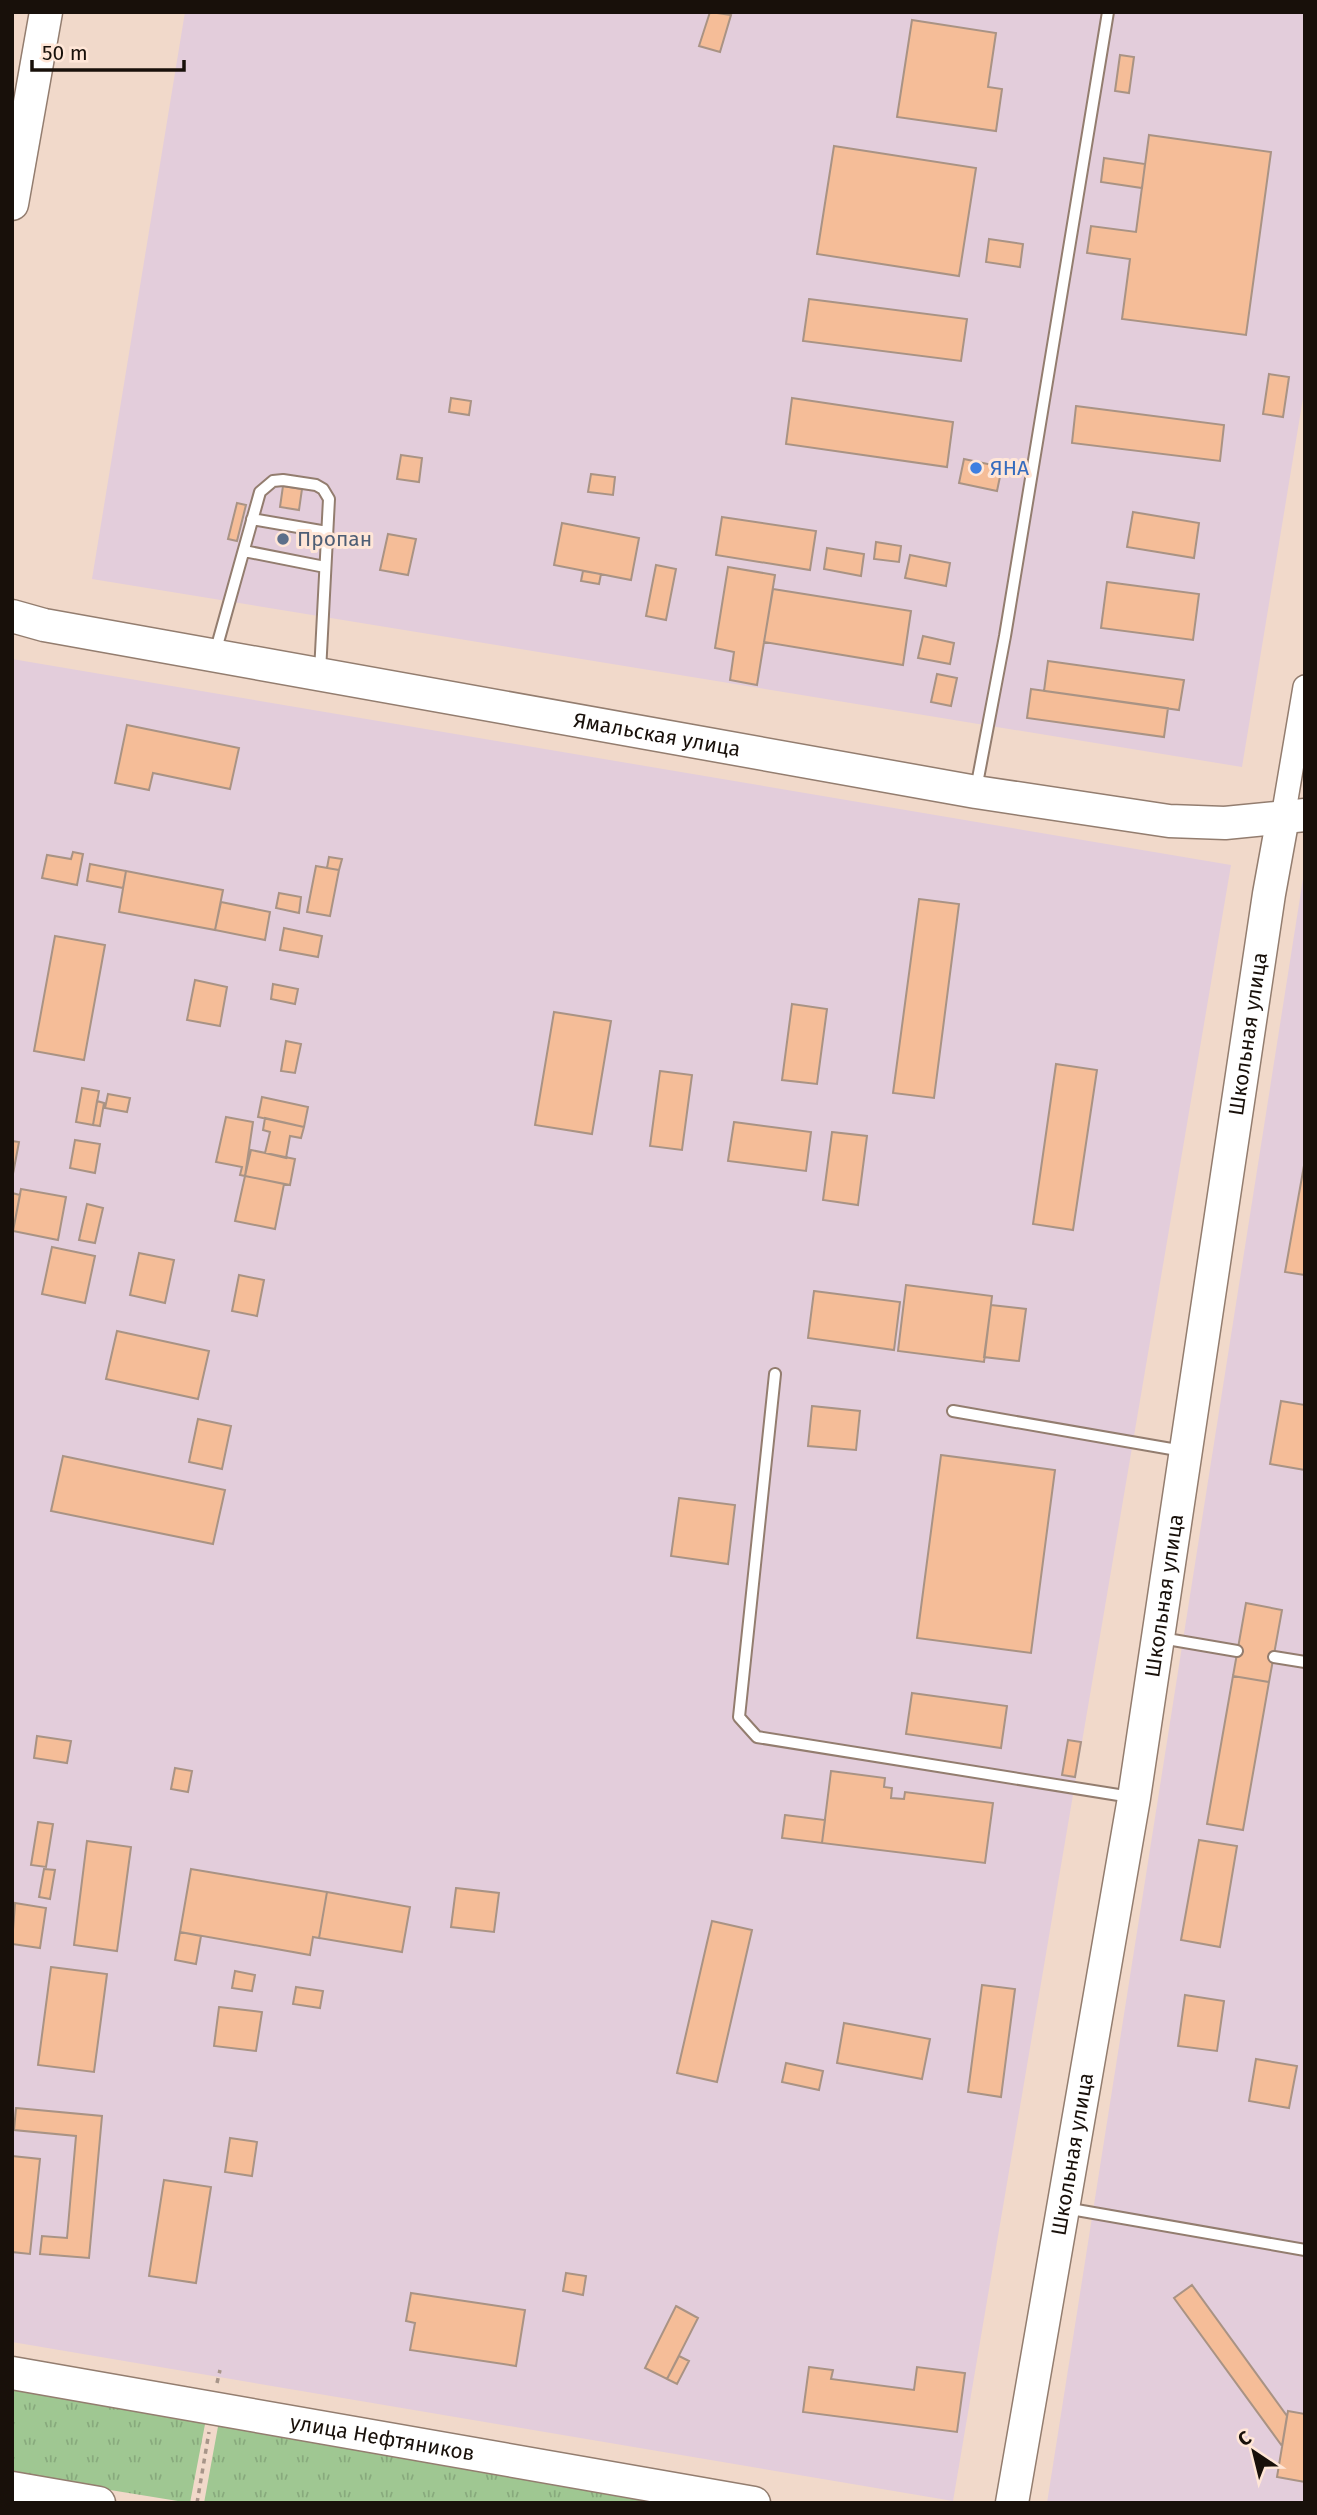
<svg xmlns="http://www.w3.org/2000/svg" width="1317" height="2515" font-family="'Fira Sans',sans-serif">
<defs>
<pattern id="grass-tufts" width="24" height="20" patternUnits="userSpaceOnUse" patternTransform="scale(1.75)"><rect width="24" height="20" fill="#9fc792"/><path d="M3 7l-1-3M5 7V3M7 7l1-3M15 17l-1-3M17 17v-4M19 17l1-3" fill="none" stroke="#88aa7d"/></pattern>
</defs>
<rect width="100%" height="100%" fill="#f1d9ca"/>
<path fill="#e3cddb" d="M185,12h1120v374l-63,381 -1150,-188z
M12,659l1219,206 -278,1636 -941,-159z
M1305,866v1637h-258z"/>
<path fill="url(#grass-tufts)" d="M12,2385l194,34 -16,84 -178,-29z
M219,2421l465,82h-480z"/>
<path fill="#f5bd98" stroke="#a99384" stroke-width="2" d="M710,12l21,3 -11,37 -21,-6z
M912,20l84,13 -8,54 14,2 -6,42 -99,-14z
M1120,55l14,2 -5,36 -14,-2z
M1149,135l122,17 -25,183 -124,-16 8,-60 -43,-6 4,-27 45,6z
M834,146l142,22 -17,108 -142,-22z
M1104,158l41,6 -3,24 -41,-6z
M989,239l34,5 -3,23 -34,-5z
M809,299l158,20 -6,42 -158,-20z
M1269,374l20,3 -6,40 -20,-3z
M451,398l20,3 -2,14 -20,-3z
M792,398l161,24 -6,45 -161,-23z
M1076,406l148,19 -4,36 -148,-18z
M401,455l21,3 -3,24 -22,-3z
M964,459l38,8 -5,24 -38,-8z
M591,474l24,3 -2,18 -25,-3z
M283,486l19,3 -3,21 -19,-3z
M237,503l9,2 -9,36 -9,-2z
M1133,512l66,11 -5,35 -67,-11z
M722,517l94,14 -6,39 -94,-15z
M562,523l77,15 -8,42 -77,-15z
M388,534l28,5 -8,36 -28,-5z
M876,542l25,4 -2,16 -25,-3z
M827,548l37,6 -3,22 -37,-7z
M910,555l40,8 -4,23 -41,-8z
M656,565l20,4 -10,51 -20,-4z
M728,567l47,8 -18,110 -27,-5 4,-28 -19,-4z
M583,571l18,3 -2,10 -18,-3z
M1107,582l92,12 -6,46 -92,-12z
M773,589l138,22 -8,54 -139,-23z
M923,636l31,7 -4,21 -32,-6z
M1048,661l136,19 -5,30 -135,-19z
M937,674l20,4 -6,28 -20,-4z
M1031,689l137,19 -4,29 -137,-19z
M127,725l112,23 -9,41 -77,-16 -4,17 -34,-7z
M73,852l10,2 -6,31 -35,-7 5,-23 24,4z
M329,857l13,2 -3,11 -12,-2z
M90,864l36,7 -3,17 -36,-7z
M316,866l23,4 -9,46 -23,-4z
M126,871l97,19 -8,40 -96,-18z
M279,893l22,4 -2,16 -23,-5z
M919,899l40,5 -25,194 -41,-5z
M221,902l49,10 -5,28 -50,-10z
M284,928l38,8 -4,21 -38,-7z
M55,936l50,9 -21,115 -50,-9z
M195,980l32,7 -7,39 -33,-6z
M273,984l25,5 -3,15 -24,-5z
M792,1004l35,5 -10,75 -35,-4z
M554,1012l57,9 -19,113 -57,-9z
M286,1041l15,3 -6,29 -14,-2z
M1056,1064l41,6 -24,160 -40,-6z
M660,1071l32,4 -10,75 -32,-4z
M82,1088l17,3 -6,34 -17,-3z
M108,1094l22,4 -3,14 -22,-4z
M262,1097l46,10 -4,20 -46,-10z
M97,1101l7,2 -4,23 -7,-1z
M226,1117l27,5 -8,54 -5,-1 2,-8 -26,-5z
M265,1118l39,9 -3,11 -11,-2 -4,22 -21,-5 5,-21 -7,-2z
M734,1122l77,10 -5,39 -78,-10z
M832,1132l35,4 -9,69 -35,-5z
M75,1140l25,4 -5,29 -25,-5z
M12,1141l7,1 -7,37z
M251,1150l44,9 -5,26 -45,-9z
M1305,1160v115l-20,-3z
M245,1176l39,8 -9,45 -40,-8z
M21,1189l45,8 -8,43 -45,-9z
M12,1193l8,2 -7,36h-1z
M87,1204l16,4 -8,35 -16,-3z
M52,1247l43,9 -10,47 -43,-9z
M139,1253l35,7 -9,43 -35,-8z
M239,1275l25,5 -7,36 -25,-5z
M906,1285l86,11 -8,66 -86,-11z
M814,1291l86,11 -6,48 -86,-12z
M991,1305l35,4 -7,52 -35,-4z
M117,1331l92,20 -11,48 -92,-20z
M1281,1401l24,4v65l-35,-6z
M812,1406l48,5 -4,39 -48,-4z
M198,1419l33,7 -9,43 -33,-7z
M941,1455l114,15 -24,183 -114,-15z
M63,1456l162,34 -12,54 -162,-33z
M679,1498l56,7 -7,59 -57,-8z
M1246,1603l36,7 -13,72 -36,-6z
M1233,1676l36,6 -26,148 -36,-6z
M912,1693l95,13 -6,42 -95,-14z
M37,1736l34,5 -4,22 -33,-5z
M1068,1740l13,2 -6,35 -13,-2z
M175,1768l17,3 -4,21 -17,-3z
M831,1771l54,7 -1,9 8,1 -1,10 13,1 1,-7 88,11 -8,60 -163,-20z
M785,1815l40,5 -3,23 -40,-5z
M38,1822l15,2 -7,43 -15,-2z
M1199,1840l38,6 -17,101 -39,-7z
M87,1841l44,6 -14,104 -43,-6z
M44,1869l11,1 -5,29 -11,-2z
M191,1869l136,23 -8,46 -6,-1 -3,18 -130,-23z
M456,1888l43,5 -5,39 -43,-5z
M327,1892l83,15 -8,45 -83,-14z
M15,1903l31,5 -6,40 -28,-4z
M712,1921l40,9 -35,152 -40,-9z
M180,1932l21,4 -5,28 -21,-4z
M51,1967l56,7 -13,98 -56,-7z
M235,1971l20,4 -3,16 -20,-3z
M982,1985l33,4 -14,108 -33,-5z
M296,1987l27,4 -3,17 -27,-4z
M1185,1995l39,6 -7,50 -39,-5z
M219,2007l43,5 -6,39 -42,-5z
M844,2023l86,16 -8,40 -85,-16z
M1256,2059l41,7 -8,42 -40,-7z
M786,2063l37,8 -4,19 -37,-8z
M16,2108l86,8 -13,142 -49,-4 2,-18 25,2 9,-102 -62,-6z
M230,2138l27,4 -5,34 -27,-4z
M12,2156l28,3 -10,95 -18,-2z
M164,2180l47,7 -15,96 -47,-7z
M566,2273l20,3 -3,19 -20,-4z
M1192,2285l95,131 -5,30 -108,-148z
M411,2293l114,17 -9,56 -106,-16 5,-27 -9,-2z
M676,2306l22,12 -31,61 -22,-11z
M679,2356l10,5 -12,23 -10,-5z
M809,2367l24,3 -2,9 83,11 3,-23 48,6 -8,59 -154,-20z
M1288,2411l17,3v68l-28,-5z"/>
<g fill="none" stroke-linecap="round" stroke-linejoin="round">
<g stroke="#937d6f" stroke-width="14">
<path id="lane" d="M252,519l75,13
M244,551l81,16
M215,653l45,-161 13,-11 10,-1 33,5 7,4 6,10 -9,173
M976,789l29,-153 103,-624
M775,1374l-36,343 18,20 374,60
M953,1411l230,40
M1161,1638l76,13
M1274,1657l31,5
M1065,2208l240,42"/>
</g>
<g stroke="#937d6f" stroke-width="26">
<path id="street" d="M1283,817l22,-130"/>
</g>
<g stroke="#937d6f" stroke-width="35">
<g id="secondary">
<path d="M12,204l34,-192"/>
<path id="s1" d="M12,616l32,9 932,167 193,29 56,2 80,-8"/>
<path id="s2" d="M12,2373l742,130"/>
<path d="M12,2488l87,15"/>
<path id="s3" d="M1012,2503l122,-705 135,-904 14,-77"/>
</g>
</g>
<path stroke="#a79589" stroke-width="3.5" stroke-dasharray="5 5" stroke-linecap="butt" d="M12,2316h1
M217,2383l3,-13
M197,2503l12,-71"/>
<use href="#lane" stroke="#fff" stroke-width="10"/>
<use href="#street" stroke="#fff" stroke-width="23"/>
<use href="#secondary" stroke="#fff" stroke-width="32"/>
</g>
<circle fill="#3f7fe0" stroke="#ffe6d7" stroke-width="2.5" cx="976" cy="468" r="7"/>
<circle fill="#5c6f8a" stroke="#ffe6d7" stroke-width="2.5" cx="283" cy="539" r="7"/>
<g text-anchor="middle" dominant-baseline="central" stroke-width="6" stroke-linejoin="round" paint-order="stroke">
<g font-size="21" fill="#366cbe" stroke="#ffe6d7" text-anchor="start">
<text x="990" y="468">ЯНА</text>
</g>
<g font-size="21" fill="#4e5e75" stroke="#ffe6d7" text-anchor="start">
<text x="297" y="539">Пропан</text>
</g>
<g font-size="21" fill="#18100a" stroke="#ffe6d7">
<text stroke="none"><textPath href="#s1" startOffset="656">Ямальская улица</textPath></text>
<text stroke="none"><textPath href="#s3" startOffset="1488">Школьная улица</textPath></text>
<text stroke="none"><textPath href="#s3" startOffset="920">Школьная улица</textPath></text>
<text stroke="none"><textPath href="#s3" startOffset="354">Школьная улица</textPath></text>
<text stroke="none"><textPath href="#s2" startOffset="376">улица Нефтяников</textPath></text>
</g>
</g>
<rect width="1317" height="2515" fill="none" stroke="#18100a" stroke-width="28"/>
<g transform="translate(1254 2452) rotate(325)" stroke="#ffe6d7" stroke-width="5" paint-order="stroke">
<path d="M0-5L12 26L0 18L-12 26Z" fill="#18100a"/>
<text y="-10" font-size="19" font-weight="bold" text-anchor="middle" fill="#18100a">С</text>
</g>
<path d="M32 60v10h152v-10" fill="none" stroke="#18100a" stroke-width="3.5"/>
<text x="42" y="60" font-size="21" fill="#18100a" stroke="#ffe6d7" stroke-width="5" paint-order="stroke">50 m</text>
</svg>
